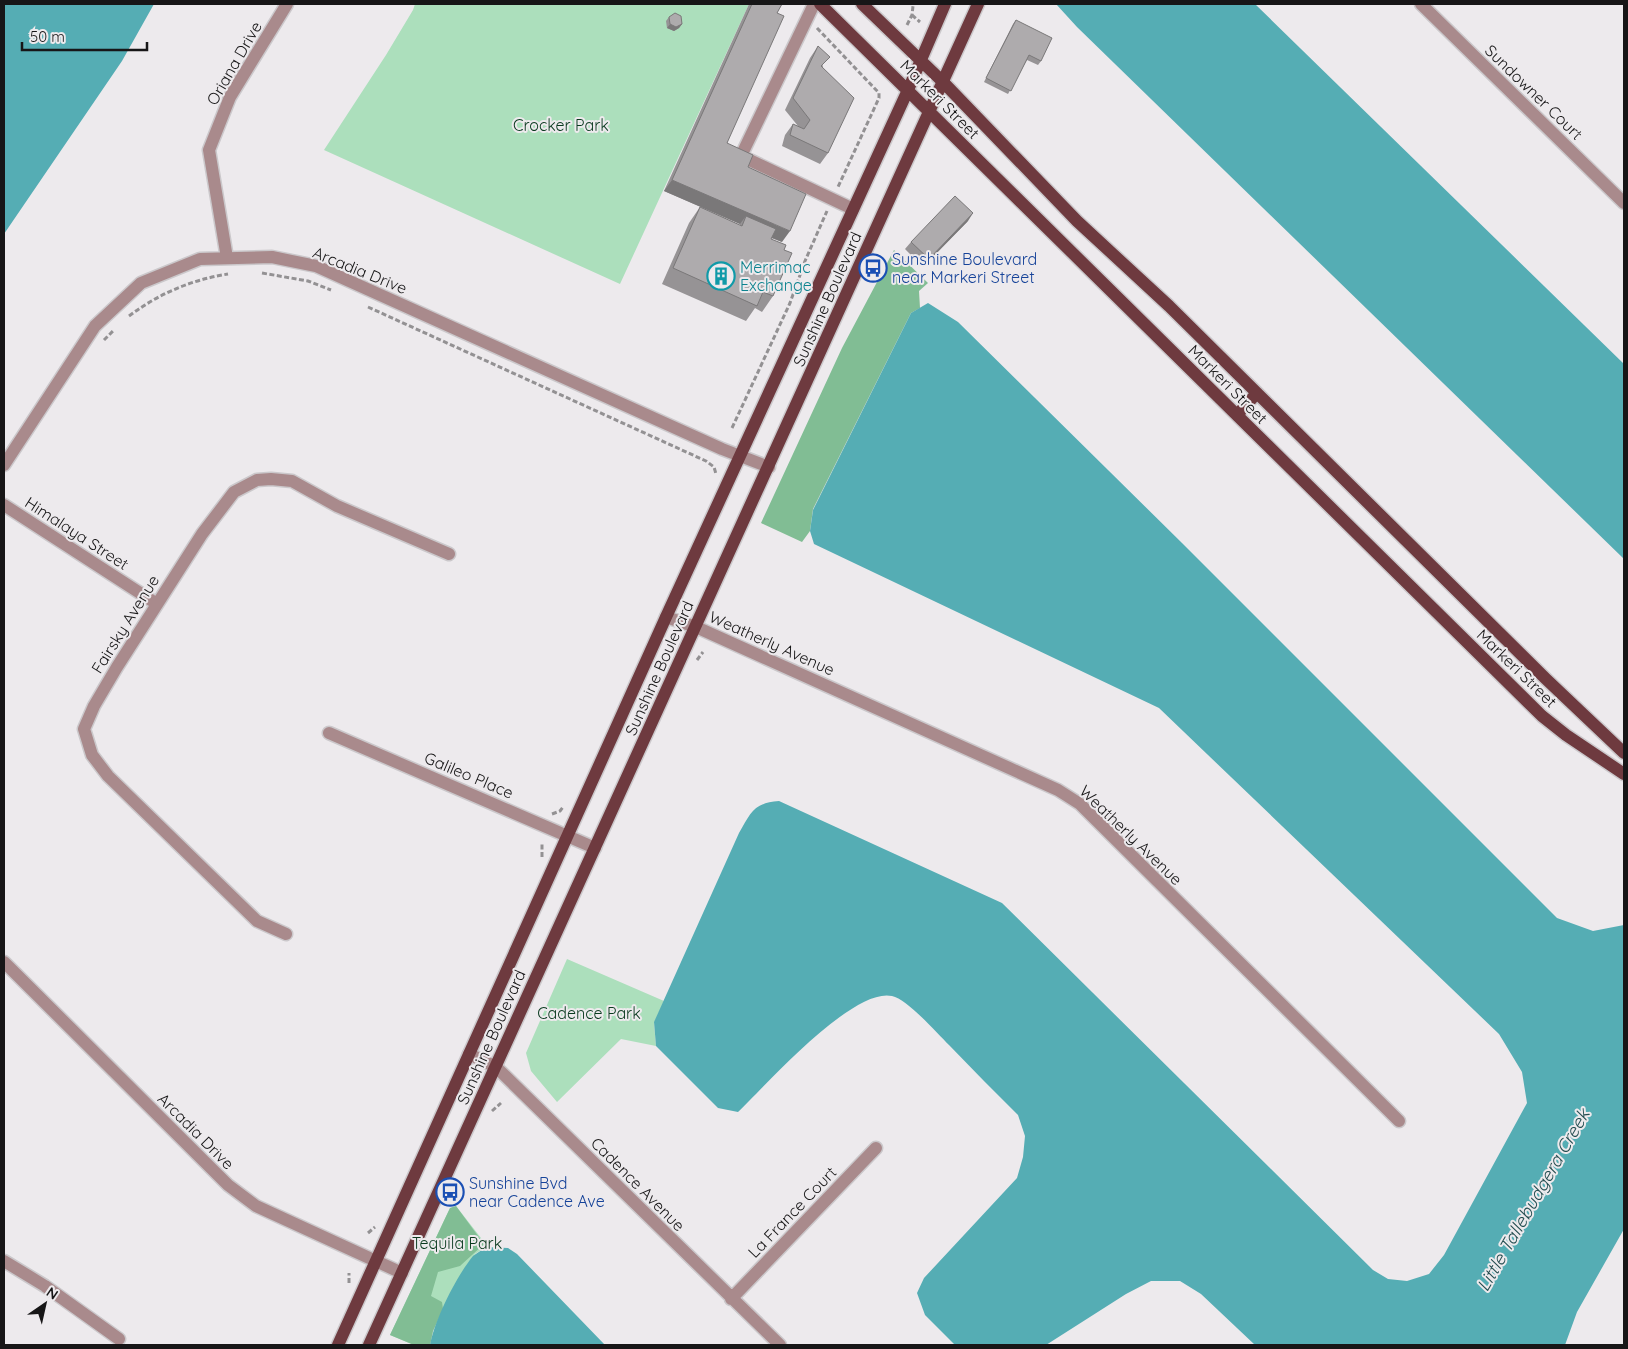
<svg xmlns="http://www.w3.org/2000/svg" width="1628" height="1349" font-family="Quicksand,sans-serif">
<rect width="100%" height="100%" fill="#edeaed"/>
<path fill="#acdfbc" d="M415,4h334l-129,280 -296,-134 62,-95 27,-45z
M567,959l97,42 -10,22 2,23 -35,-7 -64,63 -26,-31 -5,-18z
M456,1206l25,32 5,9 -11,7 -32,55 -10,22 -3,14h-16l-24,-10 60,-127z"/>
<path fill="#81bd94" d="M894,250l34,33 -9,8 1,17 -9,5 -98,196 -3,22 -8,11 -41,-19 81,-175z
M456,1206l28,38 -24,22 -22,6 -7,24 11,6 1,7 -10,22 -3,14h-16l-24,-10 60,-127z"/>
<path fill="#55adb4" d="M4,4h150l-32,57 -118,173z
M1056,4h199l369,360v195l-547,-532z
M928,303l30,19 224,221 375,375 36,13 31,-6v304l-47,83 -12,33h-310l-54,-51 -21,-13h-29l-25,13 -80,51h-91l-30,-30 -8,-22 7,-15 93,-100 6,-21 2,-21 -7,-21c-23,-23 -46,-46 -69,-70 -12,-12 -42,-46 -57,-49 -39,-9 -126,89 -154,116l-20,-4 -62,-62 -2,-24 85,-189c12,-20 14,-30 40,-32l223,102 371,367 15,9 19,2 22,-7 15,-19 83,-152 -5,-31 -23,-38 -340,-326 -345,-164 -4,-13 3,-21 98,-197z
M486,1247l22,1 9,6 88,91h-175c5,-26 26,-68 43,-89 4,-3 9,-6 13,-9z"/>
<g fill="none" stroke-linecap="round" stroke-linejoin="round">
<g stroke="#cbc8cb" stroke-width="15">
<path id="minor" d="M814,4l-73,152 112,53
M1421,4l203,199
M227,258l-18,-108 21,-53 57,-93
M4,465l91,-139 46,-43 59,-24 72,-2 44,9 406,183 47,18
M4,505l153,99
M666,617l30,10 362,163 22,14 319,317
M329,733l266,115
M286,934l-29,-13 -149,-145 -16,-21 -8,-26 10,-23 23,-39 85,-133 32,-42 23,-12 14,-1 21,2 45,25 112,48
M4,962l224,223 28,21 146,67
M469,1054l27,13 284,278
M4,1261l41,25 74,53
M731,1299l145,-151"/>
</g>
<g stroke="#cbc8cb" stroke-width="15">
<path id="major" d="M820,4l722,712 24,19 58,39
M862,4l81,78 134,139 92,85 377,373 78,74
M1237,415l20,-22
M338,1345l328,-728 242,-527 37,-86
M369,1345l609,-1341"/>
</g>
<path stroke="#939193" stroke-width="3" stroke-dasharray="5 2.5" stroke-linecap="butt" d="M912,15l8,7
M907,25l5,-10 1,-9
M817,28l62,65v5l-41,89
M262,273l46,8 23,9
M368,307l338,154 8,6 2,7
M129,316c31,-23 62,-36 99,-42
M104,340l10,-10
M732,428l58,-125 15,-42 22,-50
M697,660l6,-8
M552,814l8,-3 3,-4
M542,857v-15
M492,1111l9,-8
M368,1233l7,-6
M349,1283v-10"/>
<use href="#minor" stroke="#a98a8c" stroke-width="12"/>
<use href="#major" stroke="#6e3a3f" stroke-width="12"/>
</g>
<path fill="#969395" d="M749,4h33l-5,9 -50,130 21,24 34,75 -11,-4v1l13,11 -11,46 -11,16 -7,-4 -9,13 -84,-37 27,-61 11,-16 40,18v-1l-76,-33z
M669,17l13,7 -3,4 -5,3 -7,-3 -1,-7z
M1016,20l25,41 -3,4 -11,-5 -19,34 -24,-12 29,-58z
M818,46l5,21 5,86 -8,11 -38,-18 3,-11 8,-11 5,2 -13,-16 25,-52z
M968,221l-45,46 -18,-18 6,-7z"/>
<path fill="#7a7879" d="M670,24h12l-3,4 -5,3 -7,-3z
M672,180l118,51 -8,11 -40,-17 4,-9 -6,8 -76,-33z
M973,213l-5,8 -45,46 6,-8z"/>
<path fill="#aeabad" stroke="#7a7879" d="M752,4h30l-5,9 7,3 -57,127 26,12 -5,12 58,27 -16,37 -118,-51z
M675,13l6,3 1,8 -6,3 -6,-3 -1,-7z
M1016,20l36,18 -11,23 -12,-6 -18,36 -25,-13z
M818,46l12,11 -9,9 33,32 -26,55 -38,-18 3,-11 11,5 6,-9 -17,-22z
M955,196l18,17 -44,46 -18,-17z
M700,207l42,19 4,-10 30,13 -5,10 15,6 -2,5 8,3 -19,43 -10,-4 -6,14 -84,-38z"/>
<defs>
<g id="bus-ring" transform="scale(1.4375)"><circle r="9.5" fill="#edeaed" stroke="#1a4fb4" stroke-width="1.5"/><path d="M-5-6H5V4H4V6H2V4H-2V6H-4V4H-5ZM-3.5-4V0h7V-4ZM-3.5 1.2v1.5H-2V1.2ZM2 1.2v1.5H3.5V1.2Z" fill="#1a4fb4"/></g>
<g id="building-ring" transform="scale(1.4375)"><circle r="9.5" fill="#edeaed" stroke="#0f9aa8" stroke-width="1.5"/><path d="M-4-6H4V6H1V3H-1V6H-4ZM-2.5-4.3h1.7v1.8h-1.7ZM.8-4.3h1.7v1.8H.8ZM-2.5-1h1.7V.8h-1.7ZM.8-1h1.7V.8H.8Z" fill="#0f9aa8"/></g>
</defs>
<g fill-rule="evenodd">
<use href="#bus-ring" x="873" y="268"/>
<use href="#building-ring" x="721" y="276"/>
<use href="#bus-ring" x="450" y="1192"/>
</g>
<g text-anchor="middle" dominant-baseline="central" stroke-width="4" stroke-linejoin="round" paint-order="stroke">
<g font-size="16" fill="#171617" stroke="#edeaed">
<text transform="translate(234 63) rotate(-60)">Oriana Drive</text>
<text transform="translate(1534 92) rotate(44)">Sundowner Court</text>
<text transform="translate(940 99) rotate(45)">Markeri Street</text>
<text transform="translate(360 270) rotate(22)">Arcadia Drive</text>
<text transform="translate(827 299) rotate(-66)">Sunshine Boulevard</text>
<text transform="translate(1228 384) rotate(45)">Markeri Street</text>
<text transform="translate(77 533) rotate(33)">Himalaya Street</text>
<text transform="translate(125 624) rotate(-58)">Fairsky Avenue</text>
<text transform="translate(772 643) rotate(24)">Weatherly Avenue</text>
<text transform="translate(659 668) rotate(-66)">Sunshine Boulevard</text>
<text transform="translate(1517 668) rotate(44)">Markeri Street</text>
<text transform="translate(469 775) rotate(23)">Galileo Place</text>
<text transform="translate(1131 835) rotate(44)">Weatherly Avenue</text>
<text transform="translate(491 1037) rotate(-66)">Sunshine Boulevard</text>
<text transform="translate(196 1131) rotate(45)">Arcadia Drive</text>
<text transform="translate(638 1184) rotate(45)">Cadence Avenue</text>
<text transform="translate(792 1212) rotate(-46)">La France Court</text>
</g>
<g font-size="16" fill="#0a3a1f" stroke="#edeaed">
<text x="561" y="125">Crocker Park</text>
<text x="589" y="1013">Cadence Park</text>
<text x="457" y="1243">Tequila Park</text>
</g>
<g font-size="16" fill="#164399" stroke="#edeaed" text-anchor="start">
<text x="892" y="259">Sunshine Boulevard<tspan x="892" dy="18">near Markeri Street</tspan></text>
<text x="469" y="1183">Sunshine Bvd<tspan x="469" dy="18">near Cadence Ave</tspan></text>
</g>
<g font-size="16" fill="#0d838f" stroke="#edeaed" text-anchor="start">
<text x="740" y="267">Merrimac<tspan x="740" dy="18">Exchange</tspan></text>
</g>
<g font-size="18" font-style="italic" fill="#254e51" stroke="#edeaed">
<text transform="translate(1533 1200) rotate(-60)">Little Tallebudgera Creek</text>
</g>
</g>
<rect width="1628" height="1349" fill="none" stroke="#171617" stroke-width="10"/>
<g transform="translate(45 1304) rotate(34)" stroke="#edeaed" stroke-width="4" paint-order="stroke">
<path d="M0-4L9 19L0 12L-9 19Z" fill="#171617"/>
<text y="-8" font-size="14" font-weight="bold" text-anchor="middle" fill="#171617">N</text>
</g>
<path d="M22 42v8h125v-8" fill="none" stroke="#171617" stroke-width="2.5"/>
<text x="30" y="42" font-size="15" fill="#171617" stroke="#edeaed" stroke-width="4" paint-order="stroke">50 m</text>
</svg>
